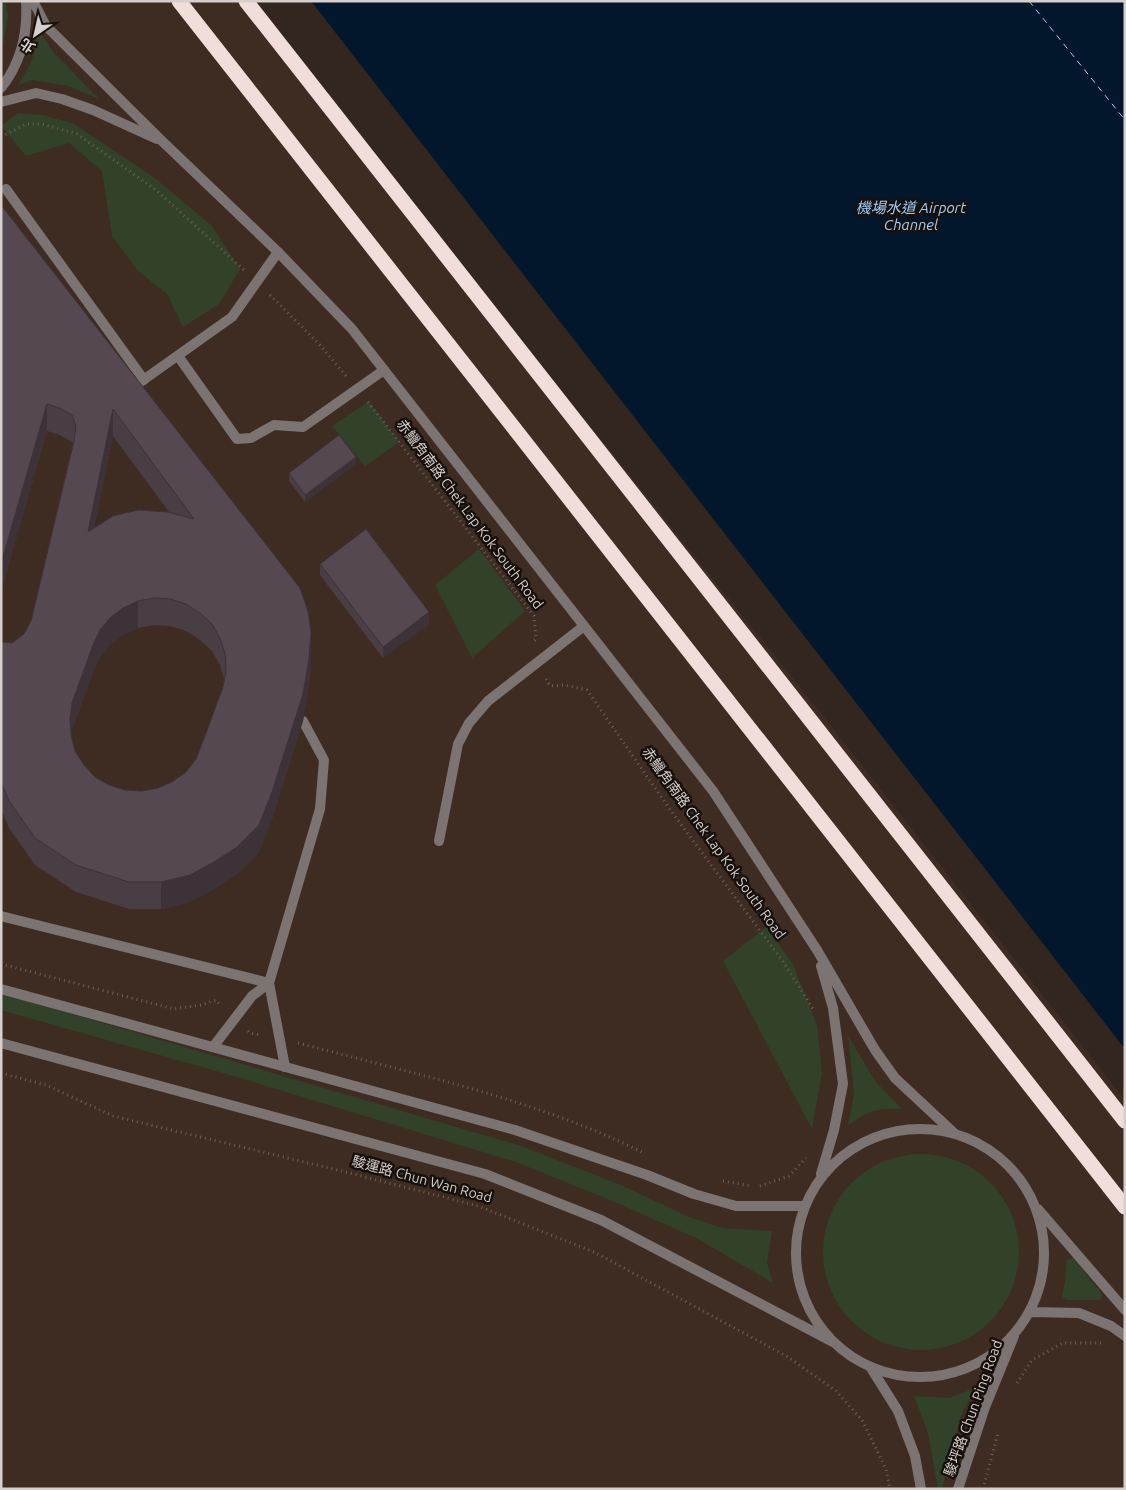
<svg xmlns="http://www.w3.org/2000/svg" width="1126" height="1490" font-family="Ubuntu,'Noto Sans TC',sans-serif">
<rect width="100%" height="100%" fill="#32261f"/>
<path fill="#3e2c22" d="M1,1h251l578,720 295,377v391h-1124z"/>
<path fill="#31412a" d="M1,1h4l3,14 -5,31 -2,4z
M37,28l18,26 44,45 -31,-13 -35,-6 -15,5c13,-21 19,-32 19,-57z
M18,113l25,2 31,9 82,55 55,46 29,44 -21,35 -36,23 -16,-33 -30,-24 -25,-34 -10,-65 -33,-28 -43,13 -25,-30z
M369,401l30,41 -34,24 -33,-40z
M479,549l46,62 -53,47 -37,-73z
M766,927l27,37 24,61 5,48 -10,56 -89,-168z
M1,993l520,153 100,39 68,32 34,11 49,3 -5,32 6,20 -75,-44 -81,-36 -101,-41 -279,-85 -236,-67z
M848,1036l28,46 26,27c-26,0 -33,0 -54,17l6,-32z
M823 1252a98 98 0 1 1 196 0a98 98 0 1 1-196 0Z
M1073,1258l29,36 -1,6h-35l-4,-4 3,-14 2,-22z
M975,1388l-14,28 -19,73h-4l-10,-56 -14,-37 35,2z"/>
<path fill="#02172b" d="M252,1h873v1097l-295,-377z"/>
<path fill="#32261f" d="M249,1h62l814,1048v51l-297,-378z"/>
<g fill="none" stroke-linecap="round" stroke-linejoin="round">
<path stroke="#a1cffd" stroke-width="1" stroke-dasharray="6 5" stroke-linecap="butt" d="M1029,1l96,119"/>
<path stroke="#6c615b" stroke-width="3" stroke-dasharray="1 4" stroke-linecap="butt" d="M1,137l25,-13h16l35,10 79,56 88,80
M270,295l50,50 26,31
M368,402l166,214 2,23 -2,2
M546,679l4,7 14,-1 23,5 84,121 113,152 29,46
M1,964l173,45 27,-4 15,-5 5,6
M248,1031l2,2 10,2
M298,1043c117,31 237,56 346,110
M1,1073l45,12 67,31 241,58 124,32 116,46 194,105 48,34 26,29 24,49 4,20
M723,1181l28,5
M760,1186l29,-10 17,-18
M1017,1383l15,-23 31,-17h38
M983,1489l15,-56"/>
<path stroke="#7c7472" stroke-width="10" d="M6,189l138,191
M178,356l59,83 14,-1 23,-13 29,2 81,-57
M139,383l93,-66 46,-65
M1,916l268,67
M213,1047l39,-51 17,-13
M285,1067l-16,-84 51,-174 4,-49 -21,-39"/>
<path stroke="#7c7472" stroke-width="10" d="M439,841l19,-97 11,-21 19,-22 96,-75
M871,1368l27,43 17,45 6,33
M958,1489l27,-82 29,-71"/>
<path stroke="#7c7472" stroke-width="10" d="M33,1l13,25 116,115 116,111 74,77 361,462 104,159 58,100 20,28 60,56
M1,88c20,-25 27,-55 25,-87
M1,102l35,-9 26,6 31,11 64,29
M1,989l514,141 132,45 47,19 42,12h68
M1,1043l484,131 116,46 232,122
M796 1253a124 124 0 1 1 248 0a124 124 0 1 1-248 0Z
M821,1174l13,-44 9,-46 -10,-76 -12,-42
M1038,1209l87,101
M1031,1312l48,1 32,13 14,10"/>
<path stroke="#f1ddda" stroke-width="15" d="M179,1l946,1206
M246,1l879,1120"/>
</g>
<path fill="#4a3e45" fill-rule="evenodd" d="M1,205l310,454 -2,27 -6,35 -31,98 -13,33 -22,22 -23,15 -24,13 -29,7h-32l-53,-17 -41,-27 -26,-37 -8,-19v-167l11,1 12,-9 7,-13 42,-177 -1,-2 -12,-7 -13,-4 -46,160zM113,436l56,76 -75,16zM154,625l16,1 16,5 14,9 12,11 8,14 4,14 -1,8 -21,57 -6,15 -10,13 -14,10 -14,6 -16,3 -17,-1 -16,-5 -14,-8 -11,-12 -9,-14 -4,-14 1,-7 21,-58 7,-15 10,-12 13,-10 15,-7z
M356,464l-51,38 -16,-21v-8z
M320,564l109,60 -46,34 -63,-83z"/>
<path fill="#3c3238" d="M47,404v27l-46,160v-27z
M113,409v27l-25,123v-27z
M356,457v7l-51,38v-7z
M138,601v27l-15,7 -13,10 -10,12 -7,15 -21,58 -2,16v-27l2,-16 21,-58 7,-15 10,-12 13,-10z
M429,612v12l-46,34v-11z
M311,632v27l-2,27 -6,35 -31,98 -13,33 -22,22 -23,15 -24,13 -29,7v-27z"/>
<path fill="#564850" stroke="#3c3238" fill-rule="evenodd" d="M1,205l299,383 8,23 3,21 -2,27 -6,35 -31,98 -13,33 -22,22 -23,15 -24,13 -29,7h-32l-53,-17 -41,-27 -26,-37 -8,-19v-140l11,1 12,-9 7,-13 43,-180 2,-15 -4,-11 -12,-7 -13,-4 -46,160zM113,409l81,110 -26,-7 -30,-2 -25,6 -25,16zM154,598l16,1 16,5 14,9 12,11 8,14 5,16 1,17 -3,16 -21,57 -6,15 -10,13 -14,10 -14,6 -16,3 -17,-1 -16,-5 -14,-8 -11,-12 -9,-14 -4,-16 -1,-16 2,-16 21,-58 7,-15 10,-12 13,-10 15,-7z
M339,435l17,22 -51,38 -16,-22z
M366,529l63,83 -46,35 -63,-83z"/>
<g text-anchor="middle" dominant-baseline="central" stroke-width="5" stroke-linejoin="round" paint-order="stroke">
<g font-size="14" fill="#d7cfcb" stroke="#16100d">
<text transform="translate(470 514) rotate(53)">赤鱲角南路 Chek Lap Kok South Road</text>
<text transform="translate(714 843) rotate(54)">赤鱲角南路 Chek Lap Kok South Road</text>
<text transform="translate(422 1179) rotate(15)">駿運路 Chun Wan Road</text>
<text transform="translate(973 1408) rotate(-70)">駿坪路 Chun Ping Road</text>
</g>
<g font-size="15" font-style="italic" fill="#a1cffd" stroke="#16100d">
<text x="911" y="207">機場水道 Airport<tspan x="911" dy="17">Channel</tspan></text>
</g>
</g>
<rect width="1126" height="1490" fill="none" stroke="#d7cfcb" stroke-width="5"/>
<g transform="translate(35 35) rotate(214)" stroke="#16100d" stroke-width="4" paint-order="stroke">
<path d="M0-4L9 19L0 12L-9 19Z" fill="#d7cfcb"/>
<text y="-8" font-size="14" font-weight="bold" text-anchor="middle" fill="#d7cfcb">北</text>
</g>
</svg>
